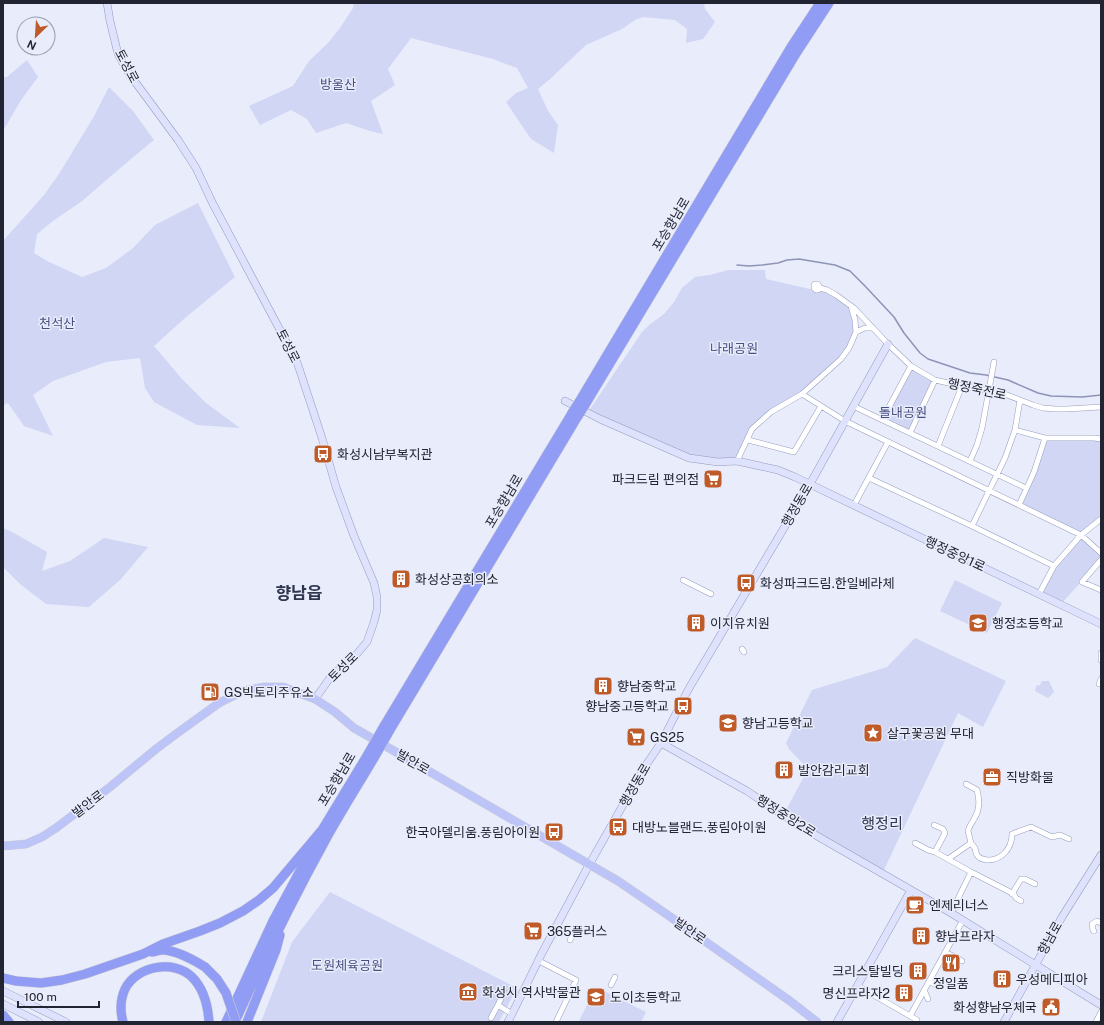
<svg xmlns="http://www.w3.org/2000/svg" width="1104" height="1025" font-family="'Public Sans','Noto Sans KR',sans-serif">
<rect width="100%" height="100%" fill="#e9ecfb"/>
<path fill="#d0d6f3" d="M354,3h350l1,6 10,13 -12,17 -17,4 1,-14 -12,-9 -32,-3 -8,3 -13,9 -36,16 -36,34 -12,10 10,22 10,14 -4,28 -23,-14 -25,-37 10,-9 12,-5 -11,-20 -24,-9 -82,-21 -23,31 7,16 -24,16 12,33 -13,-3 -24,-8 -30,10 -9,-14 -16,-9 -31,15 -11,-19 44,-20 16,-25 19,-18 12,-15 13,-20z
M27,60l11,17 -17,23 -18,31v-54h4z
M109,87l24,24 21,29 -22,18 -50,43 -29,20 -16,13 -3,19 13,8 35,16 24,-9 26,-19 23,-24 43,-22 37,74 -50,41 -31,28 28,33 24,24 34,25 -43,-3 -43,-23 -9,-14 -5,-30 -34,4 -53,19 -20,14 20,41 -29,-10 -16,-23 -5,2v-164l41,-46 15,-21 34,-56z
M728,270h37l1,9 70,16 15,11 5,26 -15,27 -52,42 -37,28 -15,32 -35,-1 -114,-48 54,-80 7,-7 15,-11 10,-12 8,-14 13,-11 15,-2z
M911,366l24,14 -25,53 -28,-13z
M1045,438l56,1v80l-20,16 20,18v7l-40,44 -22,-10 15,-28 26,-31 -61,-30z
M3,528l11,5 33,19 -5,19 28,-10 34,-23 44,9 -27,32 -32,28 -43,-3 -26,-20 -16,-16h-1z
M955,580l47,23 -15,30 -47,-22z
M915,638l91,43 -23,46 -25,-14 -76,161 -36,-20 -60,-44 22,-41 -19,-20 -3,-6 26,-53 75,-23z
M1042,681h7l5,11 -6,6 -13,-7 1,-5 4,-1z
M330,892l187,96 -18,34h-238l31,-80z
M596,987l50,25 -5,10 -62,-1z"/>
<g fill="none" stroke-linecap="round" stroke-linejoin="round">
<path stroke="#8e94b7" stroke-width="1.5" d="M737,265l12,1 13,-1 16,-2 9,-3 12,-1 36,6 15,6 15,15 29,31 10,16 16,20 8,6 42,14 16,2 22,5 30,13 13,3 31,1 19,-2"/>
<g stroke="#959cbd" stroke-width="6">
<path id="street" d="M820,288l-2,2h-2l-2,-2v-3l1,-1h3l2,4 7,2 9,5 18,13 34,36 23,22 24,14 27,6 40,7 31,12 10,3 12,1h12l34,-2
M851,306l4,14 1,12
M802,394l43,27 236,114 20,18
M1020,400l-5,30 30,8
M853,406l173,82
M882,420l29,-54
M1015,430l-10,28 -33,68 82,40
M910,433l25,-53
M748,440l46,12 27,-46
M938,446l24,-60
M737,461l15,-32 19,-17 31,-18 39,-35 8,-11 7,-16 9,-4h7
M970,461l7,-16 5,-17 12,-66
M869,478l103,48
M854,505l34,-63
M1019,505l15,-33 11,-34h49l7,1
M1101,560l-19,22 19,8
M683,580l28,14
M1039,594l15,-28 27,-31 20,-16
M742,649l2,3
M1101,653v7
M1099,684l2,-5
M934,825l9,4 2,4 -10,19
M915,843l13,7 7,2 36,20
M971,843c0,0 3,4 4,5 1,4 0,7 5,10 2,1 4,1 6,2 15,1 26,-11 26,-26l19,-7 21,10 8,-2 9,4
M948,859l23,-16 -3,-12c1,-5 4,-8 6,-12 6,-9 6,-18 3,-29l-11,-6
M1012,894l9,-15h4l10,5
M951,913l20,-41 43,22 2,4 5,3
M1094,931l-1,-1 -1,-6 5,-3 4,2
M570,940l5,-8
M945,952l17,9
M539,961l37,19 -20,42
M929,981l7,4
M611,985l4,-8
M858,986l59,34
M924,990l4,9
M498,1005l6,-13
M910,1016l53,-96
M491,1018l7,-13 14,9
M1096,1022l5,-10"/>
</g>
<g stroke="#959cbd" stroke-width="8">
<path id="secondary" d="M107,3l3,18 8,33 12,21 48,65 18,28 17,36 84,158 25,76 14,49 18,49 20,47 3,14v13l-3,12 -7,20 -12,14 -23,19 -17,24
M565,401l35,18 89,39 29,4 19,-1 41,9 17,7 306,147
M661,743l86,48 51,34 153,88 150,92
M3,991l63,31
M3,1004l36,18
M508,1022l34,-69 47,-88 55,-97 17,-25 27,-53 122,-206 78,-140
M837,1022l74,-132
M1004,1022l58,-105 39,-62"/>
</g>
<g stroke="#cecfd2" stroke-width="9">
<path id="primary" d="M3,846l23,-2 16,-7 14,-9 54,-41 46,-38 20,-15 43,-31 24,-12 21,-4h19l32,12 20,13 19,16 35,20 229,133 44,30 128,90 27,21"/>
</g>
<g stroke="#cecfd2" stroke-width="10">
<path id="highway" d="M579,402l212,-355 29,-44
M585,405l212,-353 32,-49
M384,726l188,-313
M390,730l188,-314
M152,952c3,0 7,-2 10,-2 13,0 32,10 43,17
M3,978l13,3 25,2 21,-3 23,-6 58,-20 20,-10 37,-13 20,-8 23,-12 16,-11 14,-12 49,-58
M3,1015l6,7
M123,1022c-3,-11 -3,-22 2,-33 11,-23 49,-30 67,-12 12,12 16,29 17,45
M226,1022l47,-101 49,-91 46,-76
M235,1022c28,-62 58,-123 91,-183 15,-27 32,-54 48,-81
M247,1022l29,-72 4,-15"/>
</g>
<use href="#street" stroke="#fff" stroke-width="5"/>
<use href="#secondary" stroke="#dee2fc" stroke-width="7"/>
<use href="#primary" stroke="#bdc4f8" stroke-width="8"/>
<use href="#highway" stroke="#919df4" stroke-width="9"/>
<g stroke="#cecfd2" stroke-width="10" stroke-linecap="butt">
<path id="highway-bridge" d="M572,413l7,-11
M578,416l7,-11
M368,754l16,-28
M374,758l16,-28
M205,967l12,12 9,14 10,29"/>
</g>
<use href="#highway-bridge" stroke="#919df4" stroke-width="9"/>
</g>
<defs>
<g id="bus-square" transform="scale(1)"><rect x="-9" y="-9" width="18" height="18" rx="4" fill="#bf5a29" stroke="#e9ecfb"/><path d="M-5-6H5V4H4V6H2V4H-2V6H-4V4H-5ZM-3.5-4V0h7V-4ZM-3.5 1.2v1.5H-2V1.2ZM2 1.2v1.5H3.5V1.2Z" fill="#fff"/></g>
<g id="supermarket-square" transform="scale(1)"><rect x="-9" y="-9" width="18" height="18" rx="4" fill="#bf5a29" stroke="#e9ecfb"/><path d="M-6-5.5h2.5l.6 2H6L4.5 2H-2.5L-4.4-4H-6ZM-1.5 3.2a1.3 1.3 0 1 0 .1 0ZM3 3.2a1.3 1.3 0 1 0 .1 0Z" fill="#fff"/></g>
<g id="building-square" transform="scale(1)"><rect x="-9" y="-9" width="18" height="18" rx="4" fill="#bf5a29" stroke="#e9ecfb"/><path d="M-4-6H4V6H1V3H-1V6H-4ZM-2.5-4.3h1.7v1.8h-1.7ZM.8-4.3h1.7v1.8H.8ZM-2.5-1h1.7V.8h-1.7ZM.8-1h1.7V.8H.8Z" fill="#fff"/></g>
<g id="school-square" transform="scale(1)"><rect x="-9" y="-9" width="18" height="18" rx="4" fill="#bf5a29" stroke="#e9ecfb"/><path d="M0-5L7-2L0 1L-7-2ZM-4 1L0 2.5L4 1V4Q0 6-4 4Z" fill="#fff"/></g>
<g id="fuel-square" transform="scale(1)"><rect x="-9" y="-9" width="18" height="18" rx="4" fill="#bf5a29" stroke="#e9ecfb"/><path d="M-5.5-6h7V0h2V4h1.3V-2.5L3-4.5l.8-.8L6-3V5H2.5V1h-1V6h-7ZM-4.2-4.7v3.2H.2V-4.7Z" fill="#fff"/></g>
<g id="sight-square" transform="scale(1)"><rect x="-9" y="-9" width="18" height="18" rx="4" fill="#bf5a29" stroke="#e9ecfb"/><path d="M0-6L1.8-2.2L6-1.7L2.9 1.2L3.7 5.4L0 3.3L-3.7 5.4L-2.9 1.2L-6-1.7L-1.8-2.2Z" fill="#fff"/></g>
<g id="office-square" transform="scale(1)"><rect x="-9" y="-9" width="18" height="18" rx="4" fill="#bf5a29" stroke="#e9ecfb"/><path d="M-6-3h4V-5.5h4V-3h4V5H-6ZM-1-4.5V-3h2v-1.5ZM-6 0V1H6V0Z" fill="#fff"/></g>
<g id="cafe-square" transform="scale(1)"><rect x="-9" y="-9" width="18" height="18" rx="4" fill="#bf5a29" stroke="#e9ecfb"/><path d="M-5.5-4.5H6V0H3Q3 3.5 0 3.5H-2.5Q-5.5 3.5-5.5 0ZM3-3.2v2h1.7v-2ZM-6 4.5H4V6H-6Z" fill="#fff"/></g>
<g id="restaurant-square" transform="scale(1)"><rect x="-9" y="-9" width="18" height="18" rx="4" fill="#bf5a29" stroke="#e9ecfb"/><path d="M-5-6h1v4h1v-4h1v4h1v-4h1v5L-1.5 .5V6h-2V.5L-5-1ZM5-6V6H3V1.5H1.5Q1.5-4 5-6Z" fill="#fff"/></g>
<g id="museum-square" transform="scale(1)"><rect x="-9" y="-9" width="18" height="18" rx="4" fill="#bf5a29" stroke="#e9ecfb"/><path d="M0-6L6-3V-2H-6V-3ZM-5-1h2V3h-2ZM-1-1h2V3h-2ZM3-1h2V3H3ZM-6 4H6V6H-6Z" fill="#fff"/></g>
<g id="civic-square" transform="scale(1)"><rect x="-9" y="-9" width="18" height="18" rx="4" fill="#bf5a29" stroke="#e9ecfb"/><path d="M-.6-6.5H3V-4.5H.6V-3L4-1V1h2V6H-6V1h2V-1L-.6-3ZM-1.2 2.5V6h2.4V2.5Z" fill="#fff"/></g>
</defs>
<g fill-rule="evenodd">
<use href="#bus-square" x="323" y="454"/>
<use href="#supermarket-square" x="713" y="479"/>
<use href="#building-square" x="401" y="579"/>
<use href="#bus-square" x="746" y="583"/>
<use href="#building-square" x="696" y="623"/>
<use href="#school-square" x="978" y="623"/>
<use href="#building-square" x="603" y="686"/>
<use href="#fuel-square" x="210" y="692"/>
<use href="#bus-square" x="683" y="706"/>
<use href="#school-square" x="728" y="723"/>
<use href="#sight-square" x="873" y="733"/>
<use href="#supermarket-square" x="636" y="737"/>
<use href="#building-square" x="784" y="770"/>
<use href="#office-square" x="992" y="777"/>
<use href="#bus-square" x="618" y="827"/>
<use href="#bus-square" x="554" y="832"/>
<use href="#cafe-square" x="915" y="905"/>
<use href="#supermarket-square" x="533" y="931"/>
<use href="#building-square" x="921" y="936"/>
<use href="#restaurant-square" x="951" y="963"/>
<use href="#building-square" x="918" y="971"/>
<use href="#building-square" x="1002" y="979"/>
<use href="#museum-square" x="468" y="992"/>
<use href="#building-square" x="904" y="993"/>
<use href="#school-square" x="596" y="997"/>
<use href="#civic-square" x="1051" y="1007"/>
</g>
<g text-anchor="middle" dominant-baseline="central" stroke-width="3" stroke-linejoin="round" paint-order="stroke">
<g font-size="13" fill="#222431" stroke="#e9ecfb">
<text transform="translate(127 66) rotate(62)">토성로</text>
<text transform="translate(671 224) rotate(-59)">포승향남로</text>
<text transform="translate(288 346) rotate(63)">토성로</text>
<text transform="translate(977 389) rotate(12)">행정죽전로</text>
<text transform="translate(504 501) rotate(-59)">포승향남로</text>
<text transform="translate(797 505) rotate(-60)">행정동로</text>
<text transform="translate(955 554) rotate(25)">행정중앙1로</text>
<text transform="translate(343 667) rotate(-45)">토성로</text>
<text transform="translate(413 762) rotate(30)">발안로</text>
<text transform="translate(337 779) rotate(-59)">포승향남로</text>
<text transform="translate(635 785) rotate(-60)">행정동로</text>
<text transform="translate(88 804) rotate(-37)">발안로</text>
<text transform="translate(786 816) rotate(32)">행정중앙2로</text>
<text transform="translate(690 931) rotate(35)">발안로</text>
<text transform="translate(1050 938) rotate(-61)">향남로</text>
</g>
<g font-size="13" fill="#495082" stroke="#e9ecfb">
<text x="338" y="84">방울산</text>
<text x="57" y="323">천석산</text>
<text x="734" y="348">나래공원</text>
<text x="903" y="412">돌내공원</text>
<text x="347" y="965">도원체육공원</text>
</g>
<g font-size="13" fill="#222431" stroke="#e9ecfb" text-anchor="start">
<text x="337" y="454">화성시남부복지관</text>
<text x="699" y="479" text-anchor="end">파크드림 편의점</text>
<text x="415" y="579">화성상공회의소</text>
<text x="760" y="583">화성파크드림.한일베라체</text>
<text x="710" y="623">이지유치원</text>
<text x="992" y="623">행정초등학교</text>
<text x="617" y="686">향남중학교</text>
<text x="224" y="692">GS빅토리주유소</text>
<text x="669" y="706" text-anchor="end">향남중고등학교</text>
<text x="742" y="723">향남고등학교</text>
<text x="887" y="733">살구꽃공원 무대</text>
<text x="650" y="737">GS25</text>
<text x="798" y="770">발안감리교회</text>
<text x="1006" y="777">직방화물</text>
<text x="632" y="827">대방노블랜드.풍림아이원</text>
<text x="540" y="832" text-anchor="end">한국아델리움.풍림아이원</text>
<text x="929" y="905">엔제리너스</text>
<text x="547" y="931">365플러스</text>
<text x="935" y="936">향남프라자</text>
<text x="904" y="971" text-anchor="end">크리스탈빌딩</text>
<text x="1016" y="979">우성메디피아</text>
<text x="951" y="983" text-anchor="middle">정일품</text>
<text x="482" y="992">화성시 역사박물관</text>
<text x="890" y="993" text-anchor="end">명신프라자2</text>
<text x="610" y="997">도이초등학교</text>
<text x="1037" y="1007" text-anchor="end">화성향남우체국</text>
</g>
<g font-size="15" fill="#303550" stroke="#e9ecfb">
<text x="882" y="823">행정리</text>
</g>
<g font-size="17" font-weight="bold" fill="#303550" stroke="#e9ecfb">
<text x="299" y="593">향남읍</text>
</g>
</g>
<rect width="1104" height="1025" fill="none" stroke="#222431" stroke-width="8"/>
<g transform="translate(36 36) rotate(205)"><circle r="19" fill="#e9ecfb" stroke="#999caa"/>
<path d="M0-3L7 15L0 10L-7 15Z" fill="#bf5a29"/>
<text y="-6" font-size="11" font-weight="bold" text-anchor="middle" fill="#222431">N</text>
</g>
<path d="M18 1001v6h81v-6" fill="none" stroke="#222431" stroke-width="2"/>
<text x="24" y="1001" font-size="12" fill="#222431" stroke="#e9ecfb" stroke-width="3" paint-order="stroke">100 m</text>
</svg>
